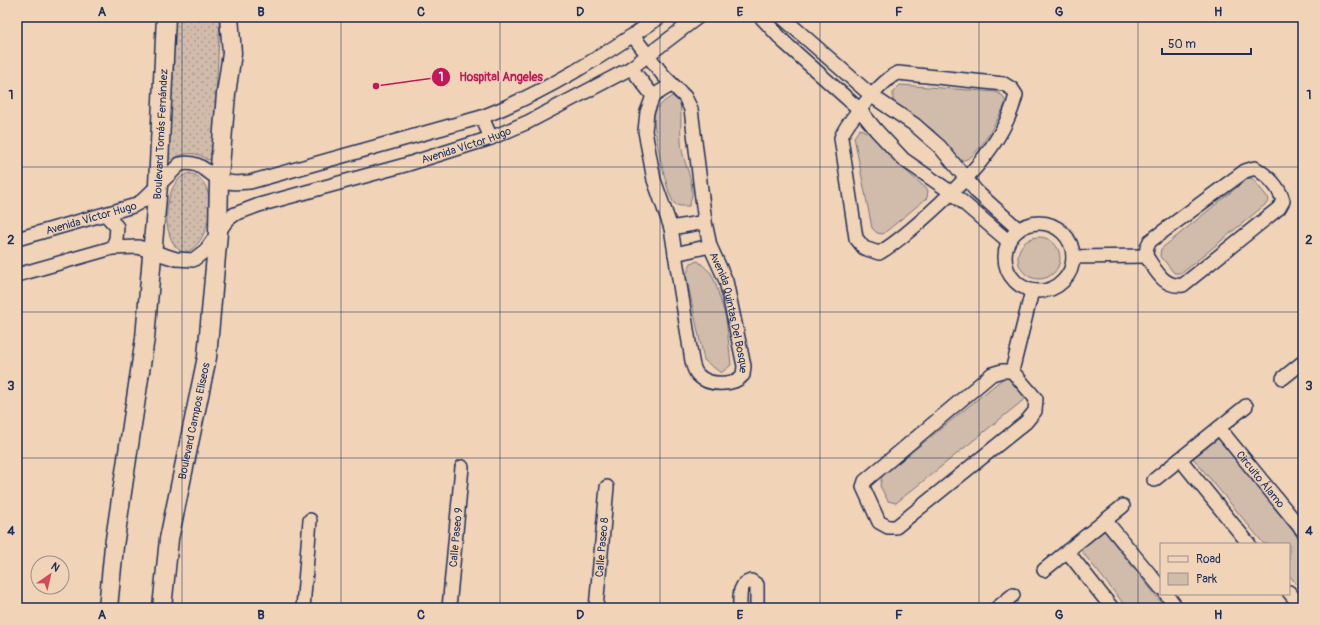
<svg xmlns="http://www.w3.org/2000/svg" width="1320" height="625" font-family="Pangolin,sans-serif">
<defs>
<pattern id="grass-dots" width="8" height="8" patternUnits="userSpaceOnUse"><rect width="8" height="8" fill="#d1bbaa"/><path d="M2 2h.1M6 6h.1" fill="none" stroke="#a9988e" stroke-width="1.8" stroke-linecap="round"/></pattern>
</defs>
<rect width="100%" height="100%" fill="#f1d3b7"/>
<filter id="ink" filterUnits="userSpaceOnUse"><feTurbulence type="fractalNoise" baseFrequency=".025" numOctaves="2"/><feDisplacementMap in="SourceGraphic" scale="8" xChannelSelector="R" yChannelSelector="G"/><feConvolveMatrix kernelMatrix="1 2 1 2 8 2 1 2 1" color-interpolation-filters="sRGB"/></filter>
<g filter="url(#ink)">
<path fill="url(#grass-dots)" stroke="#767584" d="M175,17h45l-7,138 -2,4 -4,1c-10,-9 -24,-8 -35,0l-5,-3z
M189,173c3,1 7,2 9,4 21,15 12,69 -14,76 -23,-10 -22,-60 -3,-76 2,-1 6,-3 8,-4z"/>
<path fill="#d1bbaa" stroke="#767584" d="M900,85l96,7 7,4 3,7c-7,12 -29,61 -46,57l-27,-30 -40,-27v-11z
M672,96l8,6c2,13 0,25 1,38 0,23 18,44 8,66 -5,0 -11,1 -15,-3 -7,-7 -21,-75 -20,-87 1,-9 11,-15 18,-20z
M860,129l9,4 29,31 30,26 -1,8 -44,36 -6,-1 -5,-5 -18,-91z
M1252,178l17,21 -2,4 -85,70h-8l-14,-18 1,-6 86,-70z
M1018 258a21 21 0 1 1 42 0a21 21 0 1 1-42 0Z
M698,261l13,12 4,9 11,36 5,47 -10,8 -17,-13 -18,-85 5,-12z
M1005,377c9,1 21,12 21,21l-130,105 -8,-2 -8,-15 2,-10z
M1219,438l84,106v48l-14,-17v-31h-25l-71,-86z
M1104,531l62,77h-39l-47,-59z"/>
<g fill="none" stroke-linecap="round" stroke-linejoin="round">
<g stroke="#1b2f5e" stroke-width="16">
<g id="street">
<path d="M761,17l24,26 75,67 16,20 27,29 49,34 56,48"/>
<path d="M782,17l90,79 43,29 25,22 37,45 41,37"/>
<path id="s1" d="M633,36l30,39 22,22 6,12 14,113 5,24 16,35 18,85 -1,9c-9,11 -35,11 -45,0 -4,-4 -5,-9 -6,-14l-21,-133 -17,-48 -9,-49 2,-19 6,-16 18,-11"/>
<path d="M631,68l22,28"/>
<path d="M898,73l106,11 8,5 4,6c-13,52 -56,91 -94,125 -14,12 -27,24 -43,33l-15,-5 -8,-10 -15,-100c4,-14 43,-60 57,-65z"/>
<path d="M482,117l9,21"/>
<path d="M1255,168c13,8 24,18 28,33l-4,7 -96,77c-20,3 -27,-15 -37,-29l1,-9 3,-6 95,-70z"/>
<path d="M106,215l11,12 -1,12 -4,9"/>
<circle cx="1039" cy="257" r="34"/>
<path d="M671,228l34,-6"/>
<path id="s2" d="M17,239l116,-33 9,-5 38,-37c18,-4 25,7 39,15 10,5 20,4 31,3l232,-65c64,-25 122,-62 178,-100"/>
<path d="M675,254l35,-8"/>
<path d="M1073,257l73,-1"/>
<path id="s3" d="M17,275l95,-27 26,-1 38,12 17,1 13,-10 21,-30 8,-6 24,-9 146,-40 86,-27 37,-16 103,-54 67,-51"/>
<path d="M1002,371h10l24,28 -1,12 -9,11 -130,105h-8l-9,-5 -16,-35 2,-6 127,-107z"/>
<path d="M1012,371l20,-80"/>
<path d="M1283,378l20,-16"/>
<path id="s4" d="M1219,428l84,103"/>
<path d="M1180,459l69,85"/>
<path d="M1154,480l92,-74"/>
<path d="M1105,520l56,68"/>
<path d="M1067,551l45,57"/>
<path d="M1044,570l79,-64"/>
<path d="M1289,592l13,16"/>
<path d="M1166,594l11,14"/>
<path d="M303,608l7,-88"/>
<path id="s5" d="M449,608l13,-141"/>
<path id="s6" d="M596,608l11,-121"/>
<path d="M740,608c0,-11 -2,-24 11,-27l6,4v23"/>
<path d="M997,608l16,-13"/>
</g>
</g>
<g stroke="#1b2f5e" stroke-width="21">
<g id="secondary">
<path id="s7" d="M108,608l6,-62 31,-208 13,-153 8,-168"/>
<path id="s8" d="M162,608l7,-69 38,-182 11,-124 1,-55 7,-84 6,-41 -3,-36"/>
</g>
</g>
<use href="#street" stroke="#f1d3b7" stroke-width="13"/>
<use href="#secondary" stroke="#f1d3b7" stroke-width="18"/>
</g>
</g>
<path fill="none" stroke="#1b2f5e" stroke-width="1" stroke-opacity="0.55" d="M182,17v591M341,17v591M500,17v591M660,17v591M820,17v591M979,17v591M1138,17v591M17,167h1286M17,312h1286M17,458h1286"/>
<g text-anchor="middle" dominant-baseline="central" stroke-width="3" stroke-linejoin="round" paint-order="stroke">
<g font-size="11" fill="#1b2f5e" stroke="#f1d3b7">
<text stroke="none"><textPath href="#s7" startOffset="477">Boulevard Tomás Fernández</textPath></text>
<text stroke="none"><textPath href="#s3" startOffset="486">Avenida Víctor Hugo</textPath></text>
<text stroke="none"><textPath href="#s2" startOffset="77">Avenida Víctor Hugo</textPath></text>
<text stroke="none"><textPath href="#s1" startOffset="302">Avenida Quintas Del Bosque</textPath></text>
<text stroke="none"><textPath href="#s8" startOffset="190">Boulevard Campos Eliseos</textPath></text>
<text stroke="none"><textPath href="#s4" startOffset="66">Circuito Álamo</textPath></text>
<text stroke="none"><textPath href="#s5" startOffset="71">Calle Paseo 9</textPath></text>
<text stroke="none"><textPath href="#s6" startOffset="61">Calle Paseo 8</textPath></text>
</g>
</g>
<path fill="none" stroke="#c2185b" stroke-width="1.5" d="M376 86L441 77"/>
<g fill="#c2185b" stroke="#f1d3b7" stroke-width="1.5">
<circle cx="376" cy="86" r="4"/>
<circle cx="441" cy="77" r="10"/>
</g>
<g font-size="12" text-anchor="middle" font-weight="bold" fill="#fff">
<text x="441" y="81">1</text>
</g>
<g font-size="12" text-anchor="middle" font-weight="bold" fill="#c2185b" stroke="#f1d3b7" stroke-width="3" stroke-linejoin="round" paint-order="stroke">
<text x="501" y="81">Hospital Angeles</text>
</g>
<rect width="1320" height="625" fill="none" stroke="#f1d3b7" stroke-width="44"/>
<rect x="1160" y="543" width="130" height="52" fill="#f1d3b7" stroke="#9b9193"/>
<rect x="1168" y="556" width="20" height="6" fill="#f1d3b7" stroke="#9b9193"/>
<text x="1196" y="563" font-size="12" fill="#1b2f5e">Road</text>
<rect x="1168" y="573" width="20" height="12" fill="#d1bbaa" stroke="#9b9193"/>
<text x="1196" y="583" font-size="12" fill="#1b2f5e">Park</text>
<g transform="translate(50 575) rotate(34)"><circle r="19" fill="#f1d3b7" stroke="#9b9193"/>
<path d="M0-3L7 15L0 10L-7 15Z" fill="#d1495b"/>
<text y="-6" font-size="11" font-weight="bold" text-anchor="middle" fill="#1b2f5e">N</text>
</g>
<path d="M1162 48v6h89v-6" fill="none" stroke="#1b2f5e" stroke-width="2"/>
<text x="1168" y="48" font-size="12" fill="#1b2f5e" stroke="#f1d3b7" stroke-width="3" paint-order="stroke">50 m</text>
<rect x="22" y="22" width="1276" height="581" fill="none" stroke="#1b2f5e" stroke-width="1.5"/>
<g font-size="13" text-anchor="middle" font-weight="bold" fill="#1b2f5e">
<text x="102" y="16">A</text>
<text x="261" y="16">B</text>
<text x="421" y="16">C</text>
<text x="580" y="16">D</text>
<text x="740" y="16">E</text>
<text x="899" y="16">F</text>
<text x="1059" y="16">G</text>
<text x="1218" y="16">H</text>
<text x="11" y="99">1</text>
<text x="1309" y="99">1</text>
<text x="11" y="244">2</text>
<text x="1309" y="244">2</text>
<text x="11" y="390">3</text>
<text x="1309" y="390">3</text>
<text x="11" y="535">4</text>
<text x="1309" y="535">4</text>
<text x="102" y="619">A</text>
<text x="261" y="619">B</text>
<text x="421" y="619">C</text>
<text x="580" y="619">D</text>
<text x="740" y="619">E</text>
<text x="899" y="619">F</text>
<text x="1059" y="619">G</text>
<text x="1218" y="619">H</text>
</g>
</svg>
